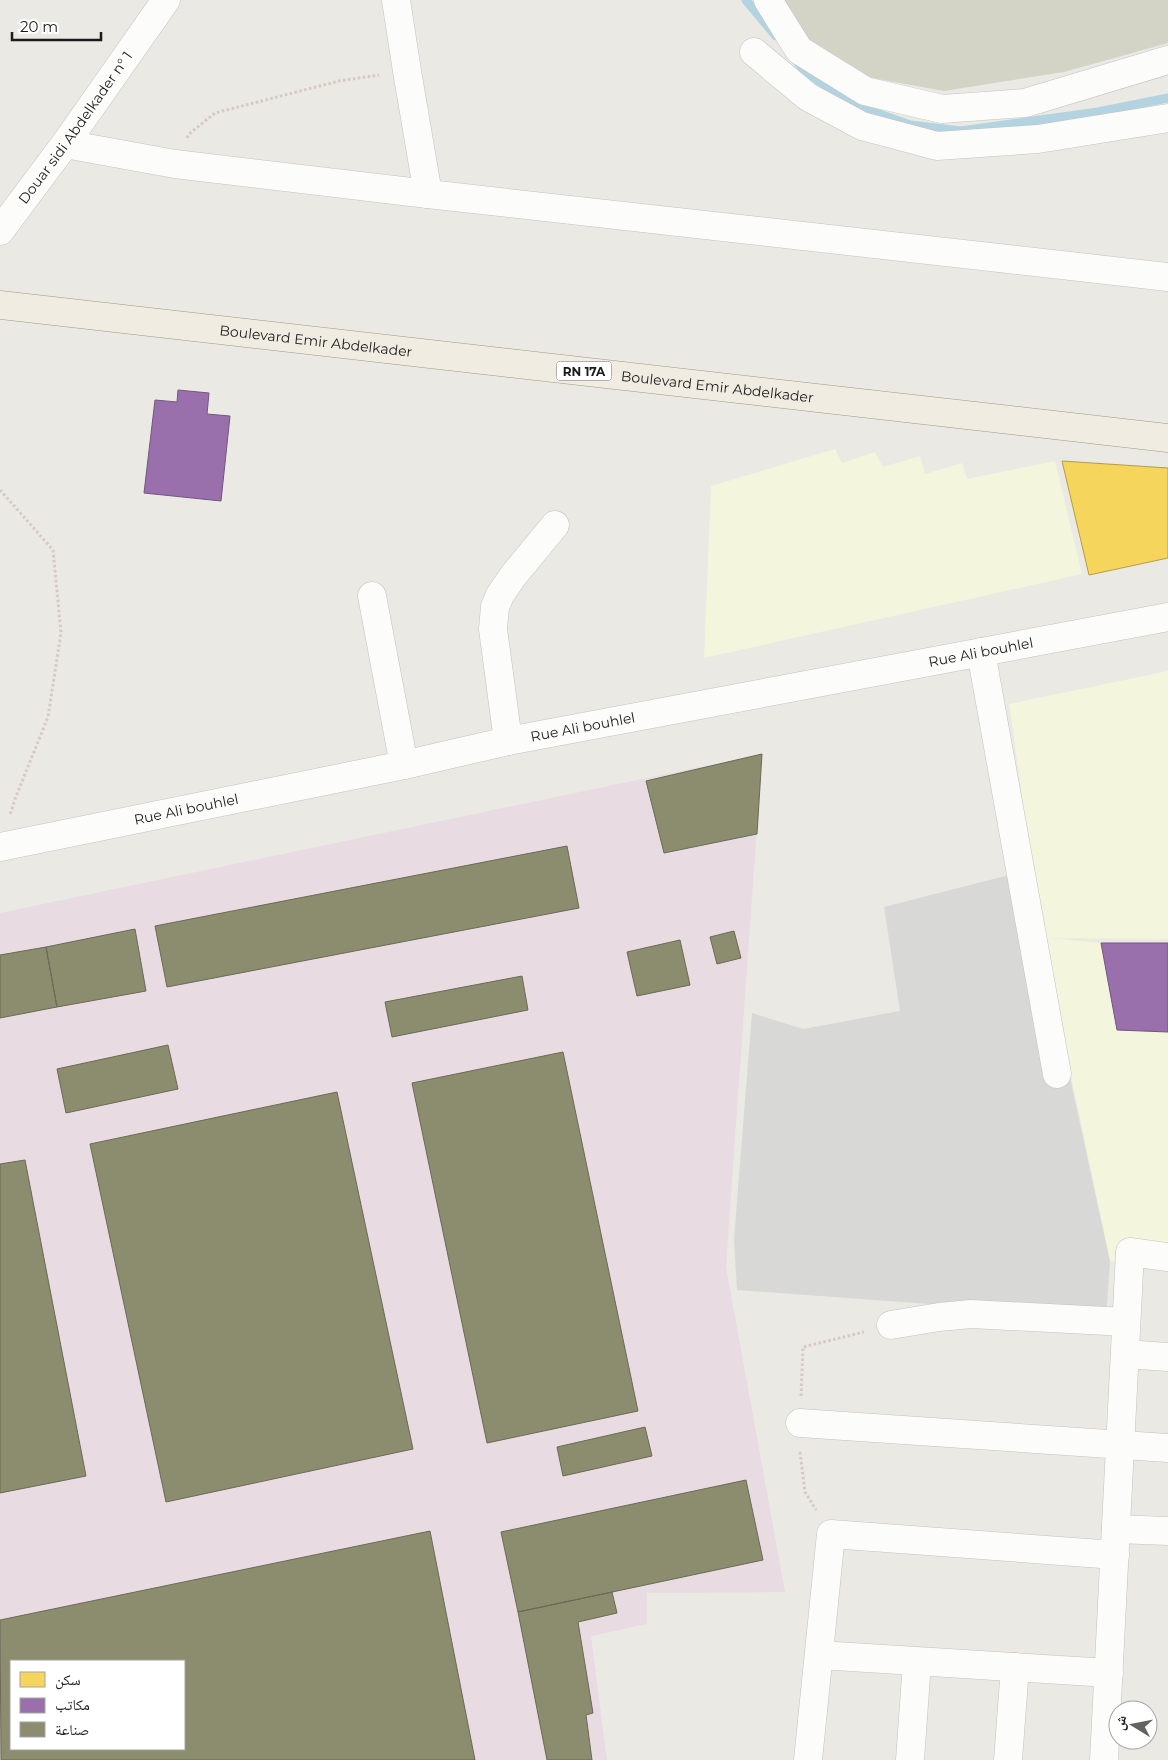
<svg xmlns="http://www.w3.org/2000/svg" width="1168" height="1760" font-family="Montserrat,'Noto Naskh Arabic',sans-serif">
<rect width="100%" height="100%" fill="#eae9e4"/>
<path fill="#e8dce2" fill-rule="evenodd" d="M762,754l-36,513 59,325 -138,1v31l-56,12 16,124h-607v-847zM11,1661h173v88h-173z"/>
<path fill="#f4f5dd" d="M835,449l7,14 33,-11 8,15 37,-11 5,18 37,-11 5,16 88,-18 27,113 -378,84 7,-172z
M1168,671v268l-118,-1 51,5 16,87 51,2v231l-58,-2 -68,-323 -33,-234z"/>
<path fill="#d3d4c5" d="M781,0h387v43l-104,29 -120,19 -83,-15 -50,-31z"/>
<path fill="#d8d8d6" d="M1025,871l85,390 -4,56 -369,-27 -3,-51 18,-226 51,16 97,-18 -16,-104z"/>
<path fill="#f6d55c" stroke="#b49d48" d="M1062,461l106,7v90l-79,17z"/>
<path fill="#9970ab" stroke="#735680" d="M178,390l31,3 -2,21 23,2 -9,85 -77,-8 11,-93 22,2z
M1101,943h67v89l-51,-2z"/>
<path fill="#8c8c6e" stroke="#6a6a55" fill-rule="evenodd" d="M762,754l-5,80 -93,19 -18,-72z
M567,846l12,62 -412,79 -12,-61z
M135,929l11,62 -89,16 -11,-60z
M734,931l7,27 -24,6 -7,-27z
M680,940l10,45 -53,11 -10,-44z
M46,947l11,60 -57,11v-63z
M522,976l6,34 -136,27 -7,-35z
M168,1045l10,44 -112,24 -9,-44z
M563,1052l75,359 -151,32 -75,-360z
M337,1092l76,357 -247,53 -76,-358z
M25,1160l61,316 -86,17v-329z
M645,1427l7,29 -89,20 -6,-29z
M746,1480l17,80 -245,52 -17,-80z
M430,1531l45,229h-474l-1,-140zM11,1661h173v88h-173z
M612,1592l5,21 -39,9 15,91 -7,2 6,45h-45l-29,-148z"/>
<g fill="none" stroke-linecap="round" stroke-linejoin="round">
<path stroke="#b4d3e0" stroke-width="9" d="M746,0l30,36
M796,60l7,9 48,35 59,21 51,6 137,-19 70,-14"/>
<g stroke="#c2c2c0" stroke-width="29">
<g id="minor">
<path d="M396,0l11,71 21,123"/>
<path d="M768,0l31,50 66,41 77,18 83,-6 143,-43"/>
<path d="M754,52l54,45 54,29 75,20 101,-7 130,-21"/>
<path d="M65,144l110,20 253,30 740,83"/>
<path id="s1" d="M0,231l65,-87 101,-144"/>
<path d="M372,596l32,169"/>
<path d="M981,652l76,422"/>
<path d="M508,741l-15,-112 2,-22 5,-12 13,-19 42,-51"/>
<path id="s2" d="M0,847l404,-82 104,-24 660,-124"/>
<path d="M891,1325l48,-8 32,-3 155,8"/>
<path d="M1125,1354l43,3"/>
<path d="M800,1423l368,25"/>
<path d="M1116,1529l52,2"/>
<path d="M819,1655l290,18"/>
<path d="M808,1760l23,-226 284,21"/>
<path d="M910,1760l7,-98"/>
<path d="M1008,1760l7,-93"/>
<path d="M1104,1760l26,-508 38,5"/>
</g>
</g>
<g stroke="#a09880" stroke-width="29">
<g id="major">
<path id="s3" d="M0,305l1168,133"/>
</g>
</g>
<path stroke="#d6c8c3" stroke-width="3" stroke-dasharray="2.5 2.5" stroke-linecap="butt" d="M187,138l2,-4 26,-21 124,-32 40,-6
M0,490l53,60 8,83 -13,84 -33,82 -5,16
M801,1396l2,-49 61,-15
M800,1452l5,40 11,18"/>
<use href="#minor" stroke="#fcfcfb" stroke-width="28"/>
<use href="#major" stroke="#f0ece2" stroke-width="28"/>
</g>
<g text-anchor="middle" dominant-baseline="central" stroke-width="5" stroke-linejoin="round" paint-order="stroke">
<rect fill="#fff" stroke="#5f5f5f" stroke-width="1" x="556.5" y="361.5" width="55" height="19" rx="4"/>
<g font-size="12" font-weight="bold" fill="#1b1b1b">
<text x="584" y="371">RN 17A</text>
</g>
<g font-size="14" fill="#1b1b1b" stroke="#fff">
<text stroke="none"><textPath href="#s1" startOffset="128">Douar sidi Abdelkader n° 1</textPath></text>
<text stroke="none"><textPath href="#s3" startOffset="318">Boulevard Emir Abdelkader</textPath></text>
<text stroke="none"><textPath href="#s3" startOffset="722">Boulevard Emir Abdelkader</textPath></text>
<text stroke="none"><textPath href="#s2" startOffset="1000">Rue Ali bouhlel</textPath></text>
<text stroke="none"><textPath href="#s2" startOffset="595">Rue Ali bouhlel</textPath></text>
<text stroke="none"><textPath href="#s2" startOffset="190">Rue Ali bouhlel</textPath></text>
</g>
</g>
<rect x="10" y="1660" width="175" height="90" fill="#ffffff" stroke="#a4a4a4"/>
<rect x="20" y="1672" width="25" height="15" fill="#f6d55c" stroke="#a4a4a4"/>
<text x="55" y="1685" font-size="15" fill="#1b1b1b">سكن</text>
<rect x="20" y="1698" width="25" height="15" fill="#9970ab" stroke="#a4a4a4"/>
<text x="55" y="1710" font-size="15" fill="#1b1b1b">مكاتب</text>
<rect x="20" y="1722" width="25" height="15" fill="#8c8c6e" stroke="#a4a4a4"/>
<text x="55" y="1735" font-size="15" fill="#1b1b1b">صناعة</text>
<g transform="translate(1133 1725) rotate(280)"><circle r="24" fill="#ffffff" stroke="#a4a4a4"/>
<path d="M0-4L9 19L0 12L-9 19Z" fill="#636361"/>
<text y="-8" font-size="14" font-weight="bold" text-anchor="middle" fill="#1b1b1b">ش</text>
</g>
<path d="M12 32v8h89v-8" fill="none" stroke="#1b1b1b" stroke-width="2.5"/>
<text x="20" y="32" font-size="15" fill="#1b1b1b" stroke="#ffffff" stroke-width="4" paint-order="stroke">20 m</text>
</svg>
